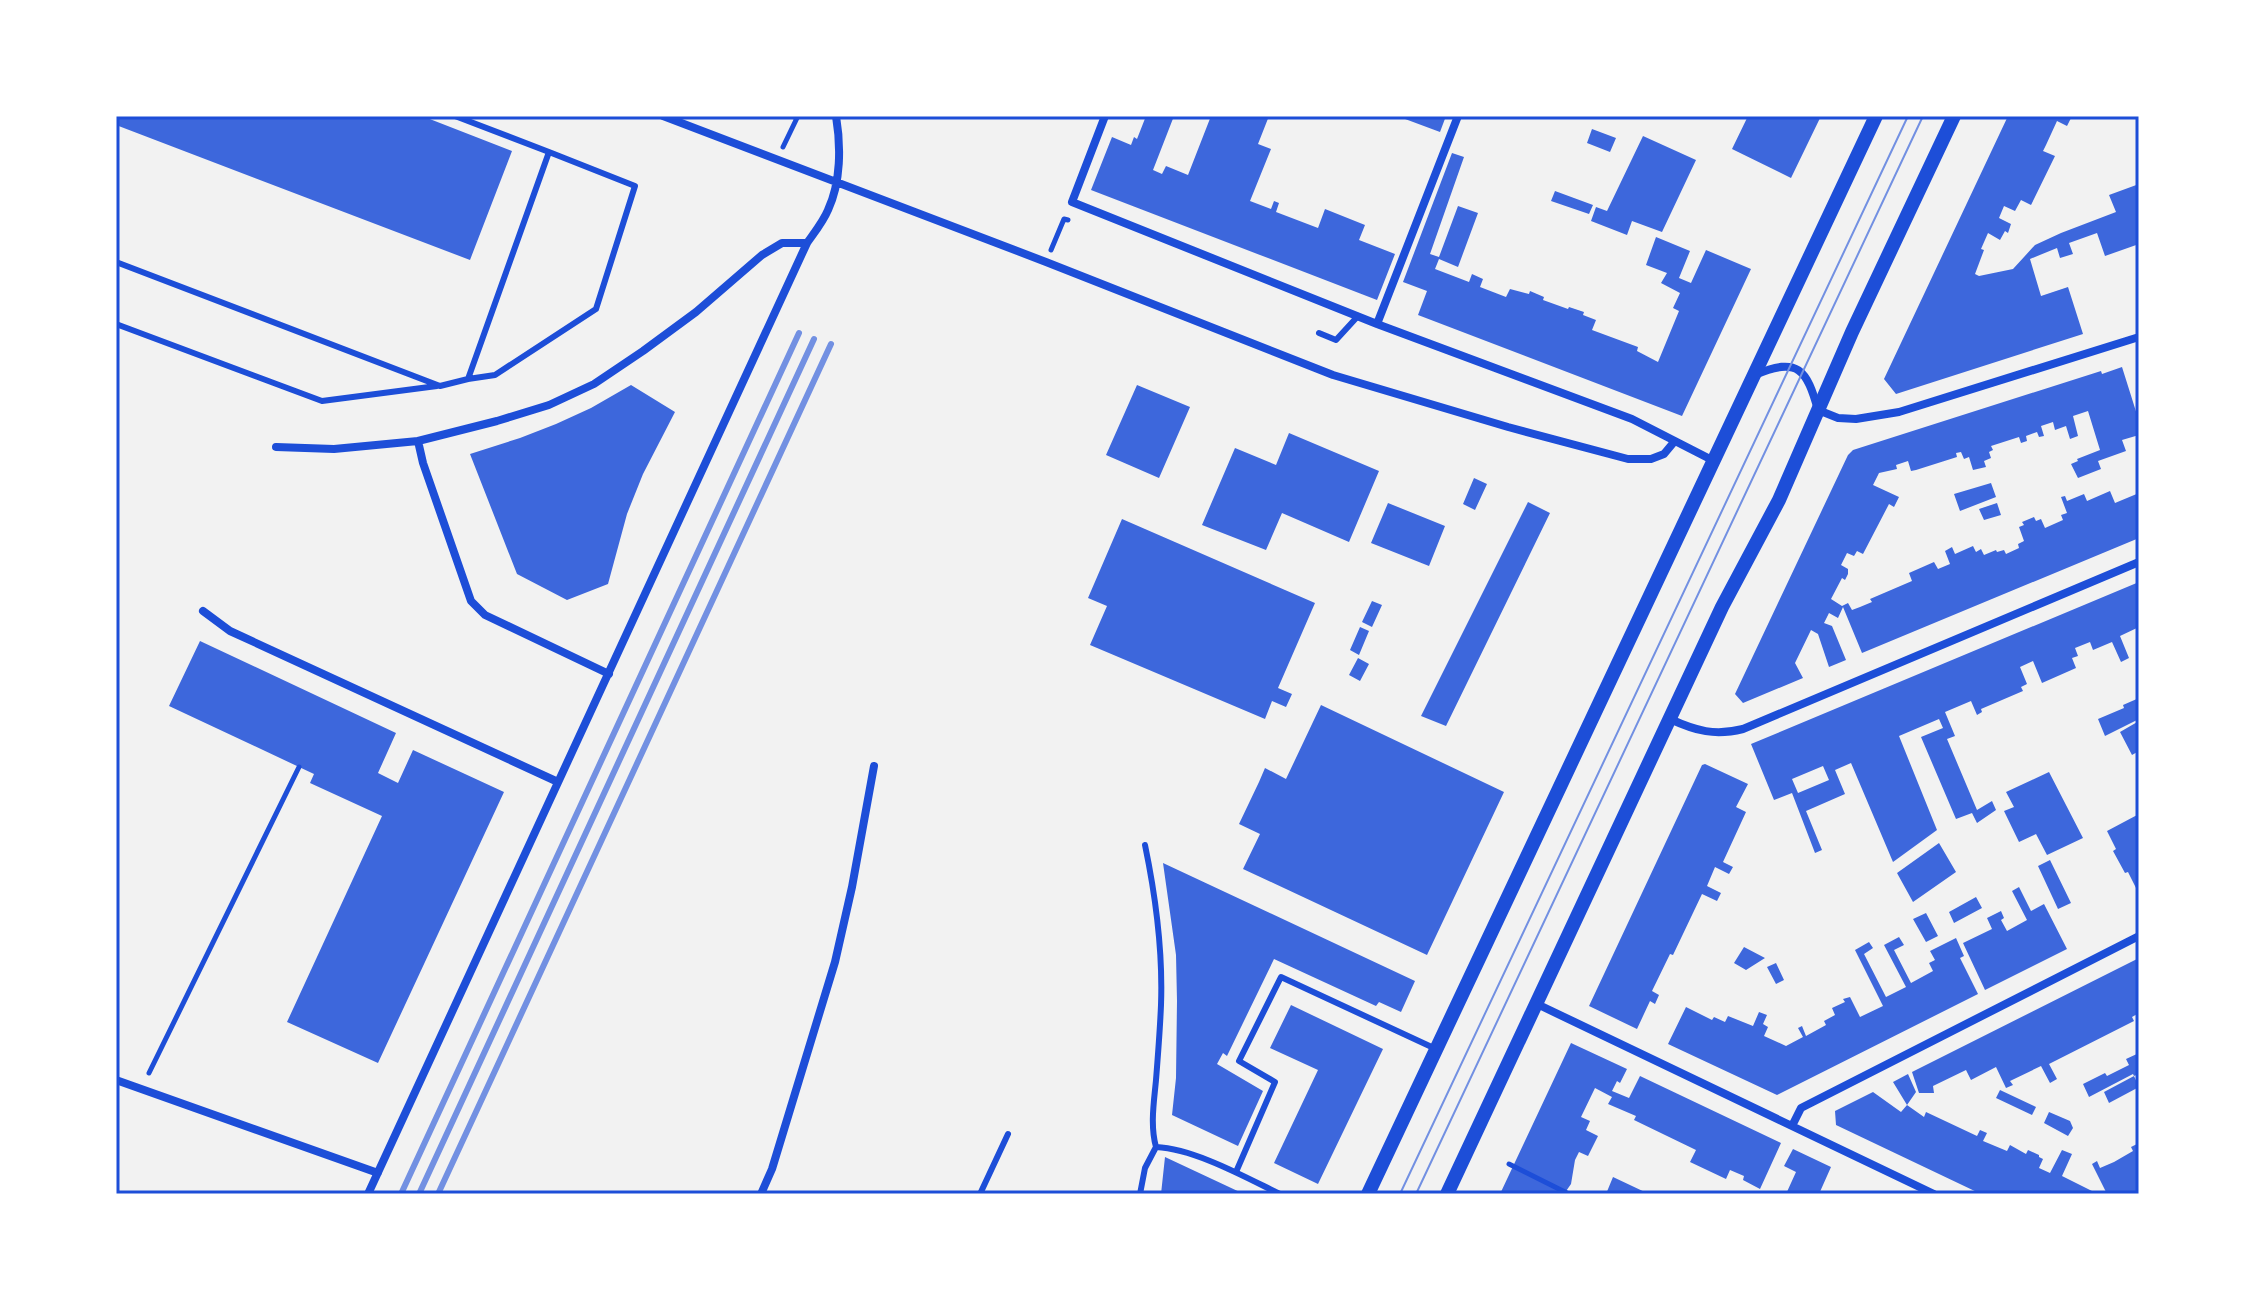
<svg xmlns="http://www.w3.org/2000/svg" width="2255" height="1310" font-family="Commissioner,sans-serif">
<rect width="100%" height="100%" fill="#f2f2f2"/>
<path fill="#3d67dc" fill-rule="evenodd" d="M116,116h306l90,35 -42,109 -354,-135z
M1146,116h28l-21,54 9,4 4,-8 22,9 23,-59h58l-11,28 13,5 -21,52 21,8 3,-8 5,2 -3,9 42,16 7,-19 40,16 -6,15 36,14 -18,46 -286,-110 21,-53 19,8 3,-8 3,2z
M1397,116h49l-6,16z
M1748,116h73l-30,62 -59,-29z
M2008,116h64l-5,10 -10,-5 -11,24 -3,6 12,5 -24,49 -10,-5 -6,11 -11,-5 -5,12 12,6 -3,9 -3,-2 -5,9 -12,-7 -7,16 3,1 -9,24 4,2 34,-7 22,-24 26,-12 55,-21 -7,-17 30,-11v60l-34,12 -8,-23 -28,10 4,11 -13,4 -3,-10 -27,11 11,37 27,-9 15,47 -187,60 -12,-15z
M1592,129l24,9 -6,14 -23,-9z
M1643,136l53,24 -34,72 -30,-11 -5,14 -36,-14 5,-14 11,4z
M1452,153l12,4 -34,97 9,3 19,-51 20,7 -20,54 -19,-8 -4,10 34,13 3,-8 11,5 -3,8 26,10 4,-8 19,5 1,-3 14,6 -1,3 25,9 1,-2 15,5 -1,3 13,5 -4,10 46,17 -1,4 21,11 21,-51 -6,-3 7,-15 -19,-10 6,-10 -21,-8 10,-28 34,14 -11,27 12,5 15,-33 45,19 -69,147 -264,-101 9,-24 -24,-9z
M1555,191l38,14 -4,9 -38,-13z
M2122,367l17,54v14l-17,5 4,11 -28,10 3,8 -23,9 -7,-14 7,-3 -1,-2 23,-9 -12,-39 -15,5 5,20 -8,3 -4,-13 -11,4 -2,-8 -12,4 3,10 -5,1 -2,-5 -11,4 1,5 -6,2 -2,-6 -28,9 2,4 -4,2 2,6 -7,3 2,6 -13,3 -4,-13 -5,2 -3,-7 -5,1 1,4 -41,13 -5,1 -3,-10 -12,4 1,4 -18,4 -6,12 26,12 -5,10 -5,-3 -26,50 -6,-3 -3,5 -7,-3 -6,12 7,4v5l-3,6 -3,-2 -11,21 11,7 6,-3 4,7 8,-3 12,-5 -2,-3 42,-18 -3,-8 25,-11 4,7 12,-5 -5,-13 7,-4 3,7 18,-8 3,6 5,-3 3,6 12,-5 1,2 7,-2 2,4 13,-6 -1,-4 6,-3 -5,-14 5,-2 -2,-3 12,-5 2,4 5,-2 4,9 18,-8 -2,-5 6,-2 -6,-16 4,-1 2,5 17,-7 3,7 23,-10 5,12 24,-10v45l-277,115 -19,-46 -5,11 -9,-5 -5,10 8,3 14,34 -17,7 -11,-33 -7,-4 -16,33 8,15 -60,25 -8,-9 113,-239 5,-5 248,-79 1,3z
M631,385l44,27 -32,62 -16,40 -19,70 -41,16 -50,-26 -47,-120 50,-16 36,-14 35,-16z
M1137,385l53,22 -31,71 -53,-23z
M1289,433l90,38 -30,71 -67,-29 -16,37 -64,-25 33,-77 41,17z
M1474,478l13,6 -12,26 -12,-6z
M1991,483l5,14 -36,14 -6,-17z
M1528,502l22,11 -104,213 -25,-10z
M1388,503l57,23 -16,40 -58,-23z
M1997,503l4,12 -17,5 -5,-11z
M1122,519l193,84 -37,85 14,6 -6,13 -14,-6 -7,18 -175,-74 17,-39 -19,-8z
M2139,582v45l-19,9 9,22 -8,4 -9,-20 -19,8 -3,-8 -15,6 3,8 -6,2 4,10 -34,15 -9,-22 -13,6 7,17 -6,3 2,4 -42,18 1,3 -5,3 -6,-14 -26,11 10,24 -8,3 30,71 15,-9 4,9 -19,13 -5,-10 -16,6 -35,-82 22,-9 -4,-9 -40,17 38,94 -44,32 -42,-99 -16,7 10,24 -39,17 16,39 -7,3 -23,-60 -18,7 -23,-56zM1823,766l6,14 -31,13 -6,-14z
M1372,601l10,4 -10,22 -10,-5z
M1360,627l9,4 -10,24 -9,-5z
M200,641l196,92 -18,40 20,10 15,-33 91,42 -126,271 -91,-41 95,-206 -72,-33 4,-9 -145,-68z
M1358,658l11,6 -9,17 -11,-6z
M2139,698v21l-34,17 -7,-17 26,-11 -1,-3z
M1321,705l183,87 -77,163 -184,-86 17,-35 -21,-10 20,-42 6,-14 21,11z
M2139,721v30l-7,4 -12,-23z
M1705,764l43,20 -12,23 10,5 -23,50 10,5 -4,7 -14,-7 -8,19 14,7 -4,8 -15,-7 -29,61 -3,-1 -18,37 7,4 -4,9 -5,-3 -13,28 -48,-23 113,-241z
M2049,772l34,66 -36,17 -11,-21 -17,8 -15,-31 10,-4 -8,-15z
M2139,814v72l-3,2 -8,-16 -3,1 -12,-22 3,-2 -9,-18z
M1939,843l17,29 -43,30 -16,-29z
M2050,860l21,43 -13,6 -20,-43z
M1163,863l252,118 -14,31 -22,-10 -3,4 -102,-47 -47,97 -4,-3 -6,11 46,27 -25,55 -66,-31 4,-37 1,-77 -1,-46z
M2019,887l12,24 13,-7 23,45 -82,41 -22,-47 29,-14 -5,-11 14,-7 3,7 -3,2 6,11 20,-11 -15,-29z
M1976,897l6,11 -28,15 -5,-11z
M1926,913l12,23 -12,6 -13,-23z
M1899,937l5,8 -10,5 17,33 22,-12 -4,-8 6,-3 -5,-9 26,-13 8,18 -4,2 18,36 -201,101 -109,-51 18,-37 26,13 2,-3 11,5 3,-6 25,10 6,-14 8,3 -4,9 5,3 -4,9 22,10 17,-9 -5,-9 4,-2 4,10 20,-11 -2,-4 11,-6 -3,-7 13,-6 -2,-3 7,-2 10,20 23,-11 -28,-56 14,-8 4,6 -9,6 22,43 20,-10 -22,-42z
M1744,947l21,11 -19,12 -12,-7z
M2139,958v55l-7,4 2,4 -85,43 8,15 -7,4 -9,-17 -31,15 3,4 -7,3 -10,-21 -25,13 -5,-10 -33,16 1,7h-15l-7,-21z
M1776,963l8,17 -8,4 -9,-17z
M1291,1005l92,44 -65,135 -44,-21 44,-93 -48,-22z
M1571,1043l56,26 -7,14 -3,-2 -5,10 17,7 11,-22 141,67 -21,46 -17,-9 1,-4 -14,-6 -4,9 -36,-17 6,-12 -62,-30 2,-4 -28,-12 4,-7 -17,-9 -14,29 9,4 -4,9 12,6 -10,20 -9,-4 -4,8 -4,24 -7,10h-64z
M2139,1053v21l-5,2 -1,-2 -44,23 -6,-13 22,-11 2,3 22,-11 -3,-6z
M1908,1074l8,18 -9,13 -14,-23z
M2134,1076l5,11 -30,16 -5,-11z
M2000,1090l36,17 -4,8 -36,-17z
M1873,1092l28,20 6,-7 17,12 2,-5 51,24 3,-6 7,3 -4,8 24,10 3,-6 16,9 2,-4 11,5v2l4,2 -4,9 11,5 12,-23 10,4 -10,22 30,15 -1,3h-110l-145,-69 -1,-14z
M2049,1112l21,9 3,7 -5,8 -24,-13z
M2139,1143v51h-32l-15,-30 5,-3 3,7 14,-6 19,-11 -2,-4z
M1793,1149l38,18 -12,27h-33l10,-22 -12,-6z
M1165,1157l79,37h-83z
M1613,1177l36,17h-43z"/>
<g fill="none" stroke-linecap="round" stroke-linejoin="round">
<path stroke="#1d4ed8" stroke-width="5" d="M783,147l14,-29 -6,-2
M1051,250l13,-31 4,1
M149,1073l150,-306
M1509,1164l60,30"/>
<path stroke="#1d4ed8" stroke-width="6" d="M116,262l324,124 28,-7 81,-227 -94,-36
M116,324l206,77 115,-15
M1319,333l17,7 22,-24
M468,379l27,-4 101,-66 39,-123 -86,-34
M1156,1147c39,2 89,30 124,47
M1236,1172l39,-90 -36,-21 42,-84 155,72
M980,1194l28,-60
M1140,1194l5,-26 11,-21c-6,-22 -2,-45 0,-67 2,-25 4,-50 5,-75 2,-54 -5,-107 -16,-160"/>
<path stroke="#1d4ed8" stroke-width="8" d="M663,116l383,146 287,113 175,52 120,32h23l13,-5 10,-12
M1105,116l-33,86 305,122 255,95 82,42
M1377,324l81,-208
M1755,375c43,-19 52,-5 63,35l20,8 18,1 43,-7 240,-75
M276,447l58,2 84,-8
M203,611l27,20 328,151
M609,674l-124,-59 -14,-14 -48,-138 -5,-22 79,-20 52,-16 45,-21 49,-33 53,-39 66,-57 20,-12h25
M1670,719c26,12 45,17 73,10l396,-167
M1537,1004l397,190
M116,1080l262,93
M1792,1126l9,-18 338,-172
M368,1194l439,-951c7,-10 16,-21 21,-33 13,-28 13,-64 8,-94
M761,1194l11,-25 63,-207 17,-75 22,-121"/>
<path stroke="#1d4ed8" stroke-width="14" d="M1368,1194l508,-1078
M1447,1194l275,-587 57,-107 73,-168 102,-216"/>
<path stroke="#7290e2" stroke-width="2" d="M1400,1194l508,-1078
M1416,1194l507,-1078"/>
<path stroke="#7290e2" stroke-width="6" d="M401,1194l398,-861
M419,1194l395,-855
M438,1194l393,-850"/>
</g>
<rect width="2255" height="1310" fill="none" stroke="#ffffff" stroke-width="236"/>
<rect x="118" y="118" width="2019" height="1074" fill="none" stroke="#1d4ed8" stroke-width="3"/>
</svg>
